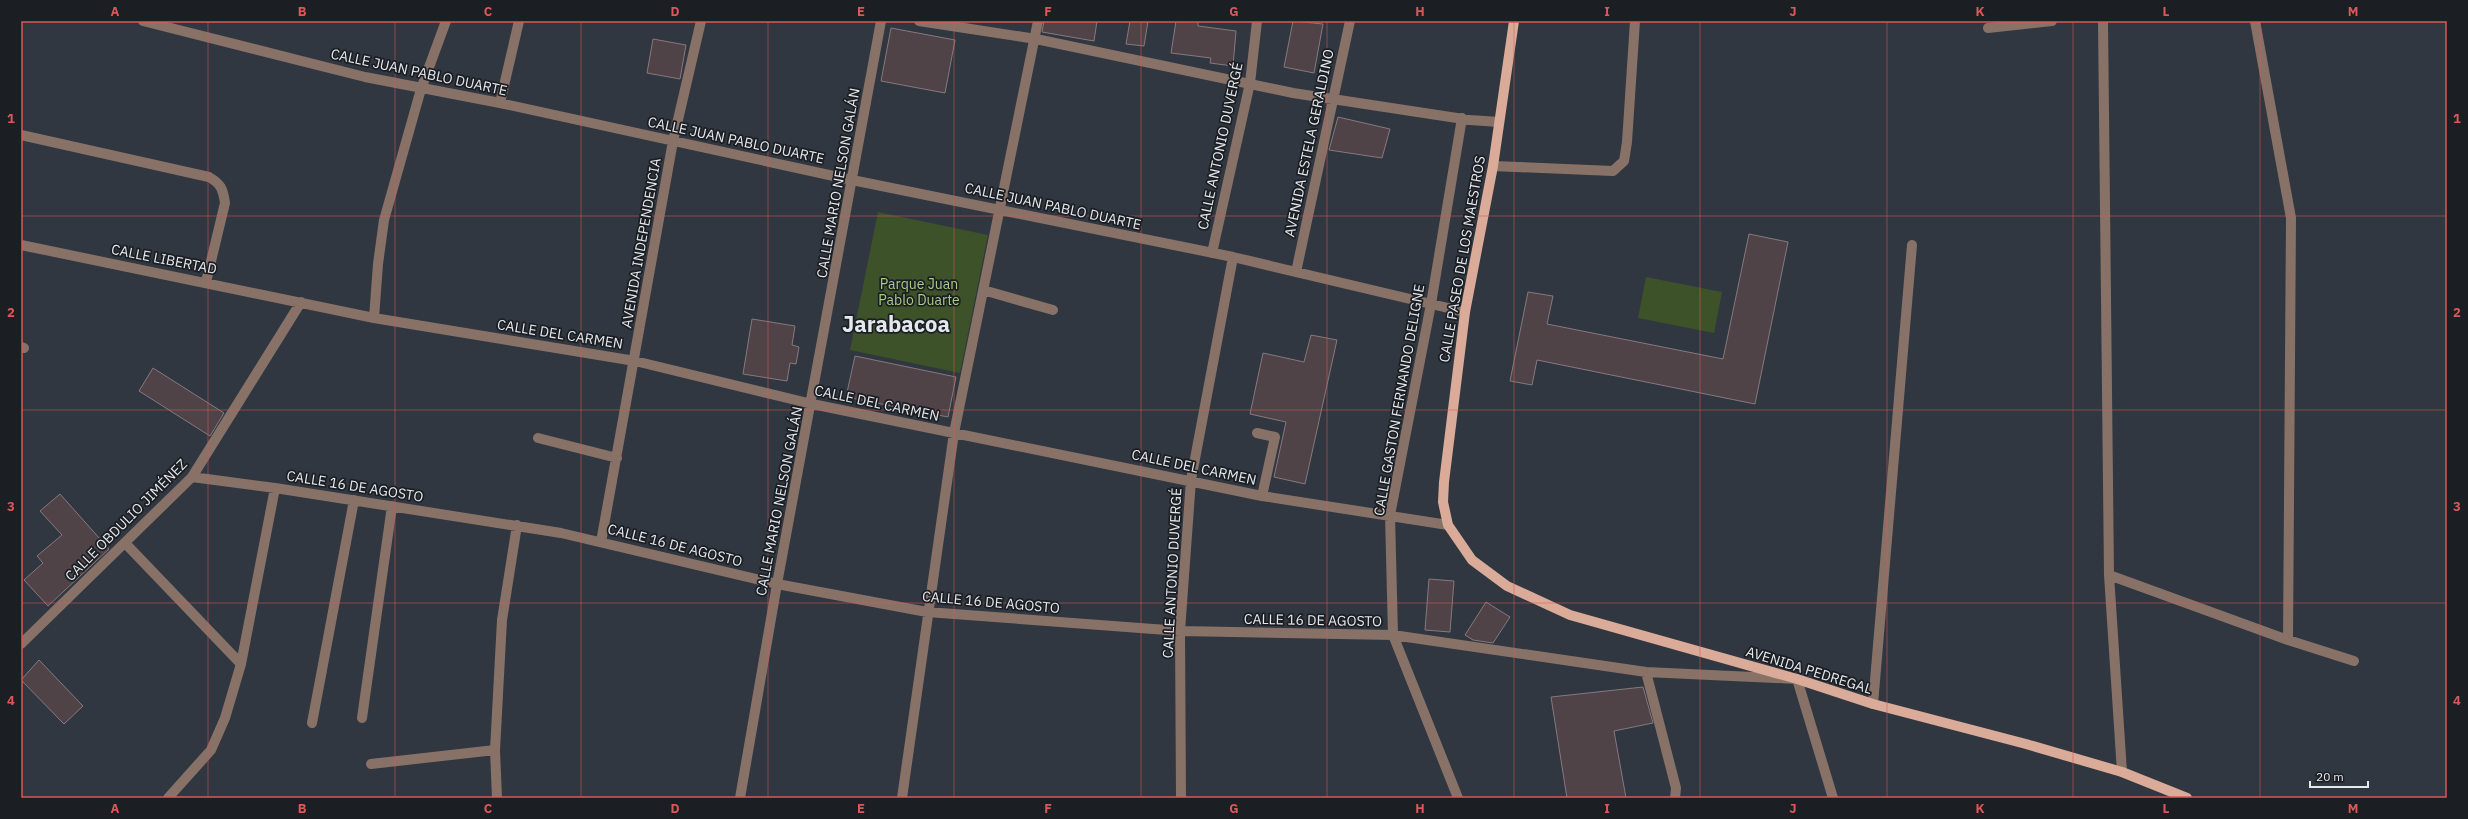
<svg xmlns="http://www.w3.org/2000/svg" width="2468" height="819" font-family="'IBM Plex Sans',sans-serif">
<rect width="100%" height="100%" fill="#303740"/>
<path fill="#3d5229" d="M878,212l110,23 -28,138 -110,-23z
M1646,277l76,15 -8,41 -76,-15z"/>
<path fill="#4f4348" stroke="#86797e" d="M1044,21h53l-3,20 -52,-9z
M1130,21h18l-4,25 -18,-2z
M1176,21h22v5l38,5 -3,35 -23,-3 1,-5 -40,-5z
M1293,21l30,3 -9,49 -30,-6z
M891,28l64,12 -10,53 -64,-12z
M653,39l33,6 -6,34 -33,-6z
M1338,117l52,12 -8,29 -53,-8z
M1749,234l39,8 -33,162 -218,-44 -5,25 -22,-4 18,-89 25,4 -6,28 176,35z
M752,319l43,7 -3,19 7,2 -3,17 -6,-1 -3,18 -44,-7z
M1311,335l26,5 -32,144 -31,-7 12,-55 -36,-8 13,-61 41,9z
M855,356l101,21 -8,40 -102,-20z
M153,368l71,45 -14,23 -71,-45z
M60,494l49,55 -61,57 -24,-26 19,-17 -6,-7 25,-21 -22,-24z
M1429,579l25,2 -4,51 -25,-2z
M1486,602l24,15 -17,26 -20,-3 -8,-5z
M39,660l44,46 -19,18 -43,-44z
M1643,687l10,36 -39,8 12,67h-59l-16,-101z"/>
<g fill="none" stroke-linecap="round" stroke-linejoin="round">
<path stroke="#887268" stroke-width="10" d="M143,21l222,56 135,26 352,77 381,77 232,55
M919,21l117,18 257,54 177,27 29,2
M2103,21l6,554 13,197
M2255,21l36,197 -3,422
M1988,28l64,-7
M500,103l19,-82
M21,135l188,42c12,7 14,12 16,26l-19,79
M1493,166l120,5 11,-10 3,-19 8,-121
M21,245l353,73 261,43 177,43 450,92 186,29
M1212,253l38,-170 7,-62
M1296,272l54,-251
M983,290l70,20
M374,318l4,-54 6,-44 37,-131 25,-68
M21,347l3,1
M1257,433l18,4 -13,59
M538,438l79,20
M192,477l83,11 286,45 216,51 150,28 253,19 213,4 253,37 151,7 36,119
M601,542l72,-401 28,-120
M125,543l116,121
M2109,575l179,65 66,21
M21,644l171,-167 109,-175
M1646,672l30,116 -1,10
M1873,704l39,-459
M362,718l30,-212
M312,723l42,-223
M371,764l124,-14
M168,798l43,-48 14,-32 16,-54 34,-176
M497,798l-2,-48 7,-130 15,-95
M740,798l37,-214 104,-563
M902,798l52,-365 84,-412
M1181,798l-1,-167 11,-151 42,-223
M1458,798l-65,-163 -3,-120 41,-211 31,-186"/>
<path stroke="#d9ab98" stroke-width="10" d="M1514,21l-21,145 -28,146 -21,170 -1,20 5,23 24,35 35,26 63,29 227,64 76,25 153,40 96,28 65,26"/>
</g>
<path fill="none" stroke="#da585a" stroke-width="1" stroke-opacity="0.55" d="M208,21v777M395,21v777M581,21v777M768,21v777M954,21v777M1141,21v777M1327,21v777M1514,21v777M1700,21v777M1887,21v777M2073,21v777M2260,21v777M21,216h2426M21,410h2426M21,603h2426"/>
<g text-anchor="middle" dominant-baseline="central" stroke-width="3.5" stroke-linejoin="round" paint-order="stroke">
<g font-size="14" fill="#e4e9ee" stroke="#1b1e22">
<text transform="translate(419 72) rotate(12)">CALLE JUAN PABLO DUARTE</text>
<text transform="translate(736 140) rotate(12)">CALLE JUAN PABLO DUARTE</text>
<text transform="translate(1309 143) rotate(-78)">AVENIDA ESTELA GERALDINO</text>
<text transform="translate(1220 146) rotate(-78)">CALLE ANTONIO DUVERGÉ</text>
<text transform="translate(838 183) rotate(-80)">CALLE MARIO NELSON GALÁN</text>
<text transform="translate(1053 206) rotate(12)">CALLE JUAN PABLO DUARTE</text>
<text transform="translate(641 243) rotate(-80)">AVENIDA INDEPENDENCIA</text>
<text transform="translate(164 259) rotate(11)">CALLE LIBERTAD</text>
<text transform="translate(1462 259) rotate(-80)">CALLE PASEO DE LOS MAESTROS</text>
<text transform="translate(560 334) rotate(9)">CALLE DEL CARMEN</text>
<text transform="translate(1399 400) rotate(-80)">CALLE GASTON FERNANDO DELIGNE</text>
<text transform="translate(877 403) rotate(12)">CALLE DEL CARMEN</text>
<text transform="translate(1194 467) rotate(12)">CALLE DEL CARMEN</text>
<text transform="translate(355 486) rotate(9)">CALLE 16 DE AGOSTO</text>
<text transform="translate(779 501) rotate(-79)">CALLE MARIO NELSON GALÁN</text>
<text transform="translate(126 520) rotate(-45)">CALLE OBDULIO JIMÉNEZ</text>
<text transform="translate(675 545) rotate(14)">CALLE 16 DE AGOSTO</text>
<text transform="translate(1172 573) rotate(-87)">CALLE ANTONIO DUVERGÉ</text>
<text transform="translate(991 602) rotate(5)">CALLE 16 DE AGOSTO</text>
<text transform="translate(1313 620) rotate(1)">CALLE 16 DE AGOSTO</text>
<text transform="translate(1809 670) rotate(17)">AVENIDA PEDREGAL</text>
</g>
<g font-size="14" fill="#a7cc87" stroke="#1b1e22">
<text x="919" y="284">Parque Juan<tspan x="919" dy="16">Pablo Duarte</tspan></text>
</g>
<g font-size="22" font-weight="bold" fill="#e4e9ee" stroke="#1b1e22">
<text x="896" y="323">Jarabacoa</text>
</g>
</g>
<rect width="2468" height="819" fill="none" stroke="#1b1e22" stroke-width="44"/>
<path d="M2310 781v6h58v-6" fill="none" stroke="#e4e9ee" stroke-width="2"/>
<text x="2316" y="781" font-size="12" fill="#e4e9ee" stroke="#1b1e22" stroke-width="3" paint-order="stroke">20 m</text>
<rect x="22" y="22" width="2424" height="775" fill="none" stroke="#da585a" stroke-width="1.5"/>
<g font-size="13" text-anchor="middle" font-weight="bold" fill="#da585a">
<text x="115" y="16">A</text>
<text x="302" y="16">B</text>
<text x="488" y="16">C</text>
<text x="675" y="16">D</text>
<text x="861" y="16">E</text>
<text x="1048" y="16">F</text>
<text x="1234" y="16">G</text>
<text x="1420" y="16">H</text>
<text x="1607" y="16">I</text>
<text x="1793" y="16">J</text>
<text x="1980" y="16">K</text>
<text x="2166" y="16">L</text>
<text x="2353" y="16">M</text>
<text x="11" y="123">1</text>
<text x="2457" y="123">1</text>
<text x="11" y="317">2</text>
<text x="2457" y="317">2</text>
<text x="11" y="511">3</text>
<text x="2457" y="511">3</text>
<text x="11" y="705">4</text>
<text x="2457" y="705">4</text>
<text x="115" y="813">A</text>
<text x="302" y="813">B</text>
<text x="488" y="813">C</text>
<text x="675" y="813">D</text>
<text x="861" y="813">E</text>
<text x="1048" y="813">F</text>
<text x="1234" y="813">G</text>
<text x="1420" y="813">H</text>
<text x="1607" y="813">I</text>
<text x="1793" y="813">J</text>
<text x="1980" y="813">K</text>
<text x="2166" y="813">L</text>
<text x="2353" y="813">M</text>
</g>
</svg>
